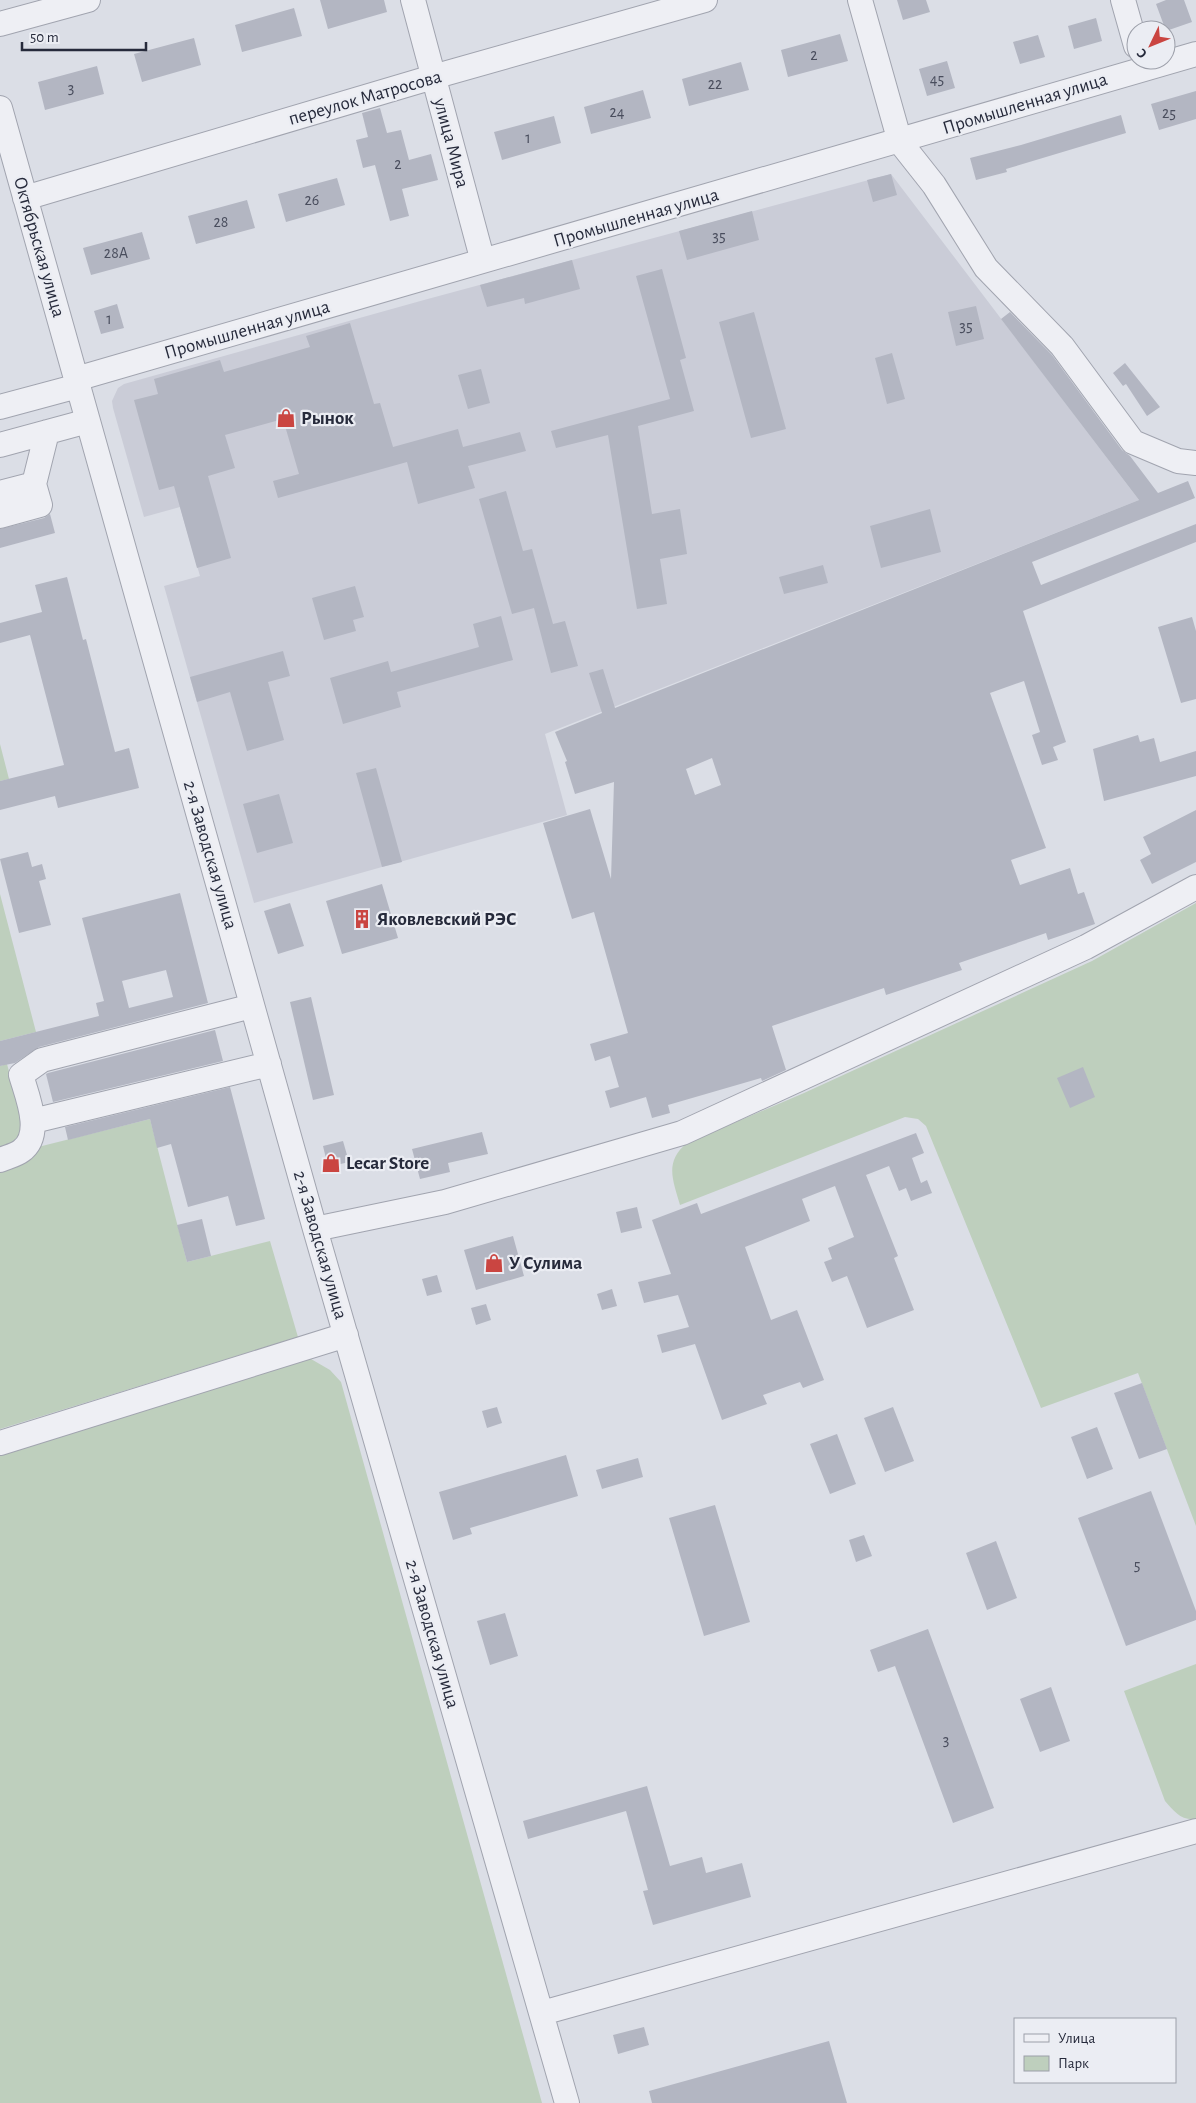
<svg xmlns="http://www.w3.org/2000/svg" width="1196" height="2103" font-family="'Alegreya Sans',sans-serif">
<rect width="100%" height="100%" fill="#dbdee6"/>
<path fill="#caccd7" d="M891,174l248,326 -594,234 22,81 -313,88 -90,-317 36,-10 -20,-69 -36,10 -31,-109 -1,-7 6,-13 6,-4 300,-84z"/>
<path fill="#becfbd" d="M0,744l9,35 -9,2z
M0,894l36,138 -36,9z
M1196,903v623l-58,-153 -97,35 -115,-282 -8,-7 -13,-2 -225,88c-7,-25 -16,-43 7,-62l117,-50 288,-132z
M7,1064l23,85 120,-30 37,143 83,-21 28,96 -298,92v-363z
M311,1359l19,11 11,12 201,721h-542v-651z
M1196,1664v155c-15,2 -22,-8 -31,-18l-41,-110z"/>
<path fill="#b3b6c2" fill-rule="evenodd" d="M320,0h64l3,12 -59,17z
M897,0h29l4,12 -27,8z
M1166,0h18l8,22 -26,9 -10,-27z
M294,8l8,28 -60,16 -7,-27z
M1096,18l6,23 -28,8 -6,-23z
M840,34l8,27 -60,16 -7,-27z
M1038,35l7,22 -25,7 -7,-22z
M194,38l7,27 -59,17 -8,-28z
M947,61l8,27 -28,8 -8,-27z
M741,62l8,28 -60,16 -7,-27z
M97,66l7,28 -59,16 -7,-28z
M643,90l8,28 -60,16 -7,-27z
M1196,91v28l-37,11 -8,-26z
M380,108l7,25 14,-3 8,30 22,-6 7,26 -36,9 7,27 -19,5 -15,-56 -12,3 -7,-28 12,-3 -6,-24z
M1121,115l5,18 -120,36 1,3 -31,8 -6,-22 51,-13z
M554,116l7,27 -59,17 -8,-28z
M891,174l6,21 -24,7 -6,-22z
M337,178l8,27 -59,17 -8,-28z
M247,200l8,28 -59,16 -8,-28z
M752,211l7,29 -72,20 -8,-29z
M142,232l8,27 -59,16 -8,-27z
M572,260l8,29 -55,15 -1,-6 -37,9 -7,-22z
M662,269l24,89 -6,2 14,51 -56,15 14,88 28,-5 7,45 -27,5 7,45 -30,5 -29,-174 -52,13 -5,-17 119,-32 -34,-123z
M117,304l7,24 -23,6 -7,-23z
M976,306l8,33 -28,7 -8,-34z
M754,312l32,117 -35,9 -32,-116z
M1010,312l42,43 70,95 8,6 28,37 30,-12 7,17 -163,64 9,23 155,-61v18l-173,69 43,131 -13,5 5,13 -16,5 -10,-30 8,-3 -16,-51 -34,12 56,155 -35,12 9,25 50,-17 8,26 6,-2 11,32 -47,16 -2,-7 -87,30 3,7 -76,25 -2,-7 -112,38 14,44 -24,11 -1,-3 -93,27 2,8 -18,5 -6,-21 -36,11 -5,-17 14,-4 -9,-31 -15,5 -5,-17 38,-11 -34,-121 -22,7 -29,-96 47,-14 21,70 3,-97 -39,12 -10,-32 2,-1 -12,-29 47,-19 -13,-40 14,-4 12,39 524,-208 -138,-181zM712,758l9,27 -26,10 -9,-26z
M350,323l24,81 6,-1 13,44 65,-18 5,18 57,-15 6,19 -58,15 7,22 -57,16 -11,-42 -129,36 -5,-17 26,-7 -16,-55 -58,16 10,33 -27,8 23,82 -34,10 -23,-82 -15,4 -25,-90 24,-6 -4,-15 66,-19 4,12 86,-25 -4,-11z
M892,353l13,46 -18,5 -12,-46z
M1125,363l35,44 -13,9 -21,-32 -3,2 -10,-13z
M481,369l9,34 -22,6 -10,-34z
M506,491l17,60 9,-2 21,75 12,-3 13,45 -27,7 -17,-65 -22,6 -33,-115z
M930,509l11,43 -60,16 -11,-42z
M50,514l5,19 -55,15v-19l44,-11z
M823,565l5,18 -44,11 -5,-17z
M67,577l16,63 3,-1 29,113 14,-4 10,40 -81,20 -3,-12 -55,14v-29l64,-16 -34,-130 -30,8v-20l42,-11 -7,-27z
M355,586l9,31 -11,3 3,11 -32,9 -12,-42z
M501,616l12,44 -116,32 4,15 -58,17 -13,-46 58,-17 3,11 88,-25 -6,-23z
M1192,617l4,14v68l-15,4 -23,-76z
M283,651l7,25 -22,6 16,58 -37,11 -17,-59 -33,10 -7,-25z
M1138,735l2,7 14,-4 6,24 36,-11v25l-92,25 -11,-52z
M376,768l26,94 -20,5 -26,-94z
M279,794l14,49 -36,10 -14,-49z
M1196,810v52l-44,22 -12,-24 11,-6 -8,-17z
M28,852l4,15 10,-3 4,15 -7,2 12,44 -32,8 -19,-74z
M382,884l16,54 -56,16 -16,-53z
M180,893l28,110 -169,44 -24,16 -15,3v-25l99,-25 -3,-13 8,-2 -22,-83zM166,970l7,27 -44,11 -7,-27z
M290,903l14,43 -26,8 -14,-43z
M311,997l23,98 -21,5 -23,-98z
M215,1030l8,31 -170,41 -7,-28 2,-1z
M1083,1067l12,30 -25,11 -13,-30z
M230,1087l35,132 -29,7 -8,-30 -40,11 -17,-63 -14,4 -7,-29 -82,21 -3,-13z
M482,1132l6,22 -40,9 2,9 -30,7 -8,-30z
M916,1133l8,20 -12,5 9,25 6,-3 5,13 -21,8 -5,-13 -7,3 -10,-25 -23,9 32,81 -4,2 20,52 -47,18 -20,-52 -15,6 -8,-20 8,-3 -4,-11 26,-11 -19,-51 -33,13 8,22 -65,26 26,73 26,-10 27,70 -21,8 -3,-6 -37,13 4,9 -45,16 -27,-76 -33,9 -5,-18 32,-8 -11,-32 -34,8 -6,-21 33,-8 -19,-54 45,-17 4,11z
M343,1141l6,21 -21,5 -5,-21z
M637,1207l5,21 -21,5 -5,-21z
M202,1219l9,37 -24,6 -10,-37z
M513,1236l11,40 -48,14 -12,-40z
M437,1275l5,17 -15,4 -5,-17z
M612,1289l5,17 -15,4 -5,-16z
M486,1304l5,16 -15,5 -5,-17z
M1142,1383l25,66 -28,10 -25,-66z
M497,1407l5,16 -15,5 -5,-17z
M893,1407l21,54 -29,11 -21,-54z
M1097,1427l16,42 -26,10 -16,-42z
M837,1434l19,50 -26,10 -20,-50z
M566,1455l12,41 -108,32 2,6 -19,6 -14,-48z
M638,1458l5,19 -41,12 -6,-19z
M1151,1491l45,120v9l-70,26 -48,-128z
M715,1505l35,117 -46,14 -35,-118z
M864,1535l8,21 -16,6 -7,-22z
M996,1541l21,57 -30,12 -21,-57z
M505,1613l13,43 -28,9 -13,-44z
M928,1629l66,179 -41,15 -58,-157 -17,6 -8,-22z
M1051,1687l19,54 -30,11 -20,-53z
M647,1786l23,80 32,-9 4,16 36,-10 9,34 -98,28 -10,-34 5,-1 -22,-79 -98,28 -5,-18z
M644,2027l5,18 -31,9 -5,-19z
M829,2041l18,62h-195l-3,-12z"/>
<g fill="none" stroke-linecap="round" stroke-linejoin="round">
<g stroke="#a1a4af" stroke-width="26">
<path id="minor" d="M413,0l69,258
M860,0l40,142 34,43 52,83 76,78 71,96 45,19 18,2
M1123,0l13,46
M0,24l88,-24
M0,108l315,1121 252,874
M25,198l408,-121 272,-77
M76,379l1120,-325
M0,407l78,-21
M0,445l88,-24
M0,493l34,-9
M0,516l40,-11 -6,-21 13,-52
M33,1121l236,-57
M0,1160c7,-3 16,-5 21,-9 23,-16 6,-55 0,-76l21,-15 210,-54
M315,1229l130,-27 237,-69 404,-186 110,-60
M0,1443l346,-108
M542,2013l654,-182"/>
</g>
<use href="#minor" stroke="#eeeff4" stroke-width="24"/>
</g>
<defs>
<g id="shop-bare" transform="scale(1.5)"><path d="M-5-2.5h2.3a2.7 3.5 0 0 1 5.4 0H5L5.5 6h-11ZM-1.5-2.5h3a1.5 2.3 0 0 0-3 0Z" fill="#ca4541" stroke="#ebedf3" stroke-width="2.5" paint-order="stroke"/></g>
<g id="building-bare" transform="scale(1.5)"><path d="M-4-6H4V6H1V3H-1V6H-4ZM-2.5-4.3h1.7v1.8h-1.7ZM.8-4.3h1.7v1.8H.8ZM-2.5-1h1.7V.8h-1.7ZM.8-1h1.7V.8H.8Z" fill="#ca4541" stroke="#ebedf3" stroke-width="2.5" paint-order="stroke"/></g>
</defs>
<g fill-rule="evenodd">
<use href="#shop-bare" x="286" y="418"/>
<use href="#building-bare" x="362" y="919"/>
<use href="#shop-bare" x="331" y="1163"/>
<use href="#shop-bare" x="494" y="1263"/>
</g>
<g text-anchor="middle" dominant-baseline="central" stroke-width="4.5" stroke-linejoin="round" paint-order="stroke">
<g font-size="16" fill="#494d5d">
<text x="814" y="55">2</text>
<text x="937" y="79">45</text>
<text x="715" y="84">22</text>
<text x="71" y="88">3</text>
<text x="617" y="112">24</text>
<text x="1169" y="113">25</text>
<text x="528" y="138">1</text>
<text x="398" y="164">2</text>
<text x="312" y="200">26</text>
<text x="221" y="222">28</text>
<text x="719" y="236">35</text>
<text x="116" y="253">28А</text>
<text x="109" y="319">1</text>
<text x="966" y="326">35</text>
<text x="1137" y="1565">5</text>
<text x="946" y="1740">3</text>
</g>
<g font-size="19" fill="#262a3b" stroke="#ebedf3">
<text transform="translate(365 98) rotate(-16)">переулок Матросова</text>
<text transform="translate(1025 104) rotate(-17)">Промышленная улица</text>
<text transform="translate(451 143) rotate(75)">улица Мира</text>
<text transform="translate(636 218) rotate(-16)">Промышленная улица</text>
<text transform="translate(39 247) rotate(74)">Октябрьская улица</text>
<text transform="translate(247 330) rotate(-16)">Промышленная улица</text>
<text transform="translate(210 855) rotate(74)">2-я Заводская улица</text>
<text transform="translate(320 1245) rotate(74)">2-я Заводская улица</text>
<text transform="translate(432 1634) rotate(74)">2-я Заводская улица</text>
</g>
<g font-size="19" font-weight="bold" fill="#262a3b" stroke="#ebedf3" text-anchor="start">
<text x="301" y="418">Рынок</text>
<text x="377" y="919">Яковлевский РЭС</text>
<text x="346" y="1163">Lecar Store</text>
<text x="509" y="1263">У Сулима</text>
</g>
</g>
<rect x="1014" y="2018" width="162" height="65" fill="#ebedf3" stroke="#9c9fa9"/>
<rect x="1024" y="2034" width="25" height="8" fill="#eeeff4" stroke="#9c9fa9"/>
<text x="1058" y="2043" font-size="15" fill="#262a3b">Улица</text>
<rect x="1024" y="2056" width="25" height="15" fill="#becfbd" stroke="#9c9fa9"/>
<text x="1058" y="2068" font-size="15" fill="#262a3b">Парк</text>
<g transform="translate(1151 45) rotate(227)"><circle r="24" fill="#ebedf3" stroke="#9c9fa9"/>
<path d="M0-4L9 19L0 12L-9 19Z" fill="#ca4541"/>
<text y="-8" font-size="14" font-weight="bold" text-anchor="middle" fill="#262a3b">С</text>
</g>
<path d="M22 42v8h124v-8" fill="none" stroke="#262a3b" stroke-width="2.5"/>
<text x="30" y="42" font-size="15" fill="#262a3b" stroke="#ebedf3" stroke-width="4" paint-order="stroke">50 m</text>
</svg>
